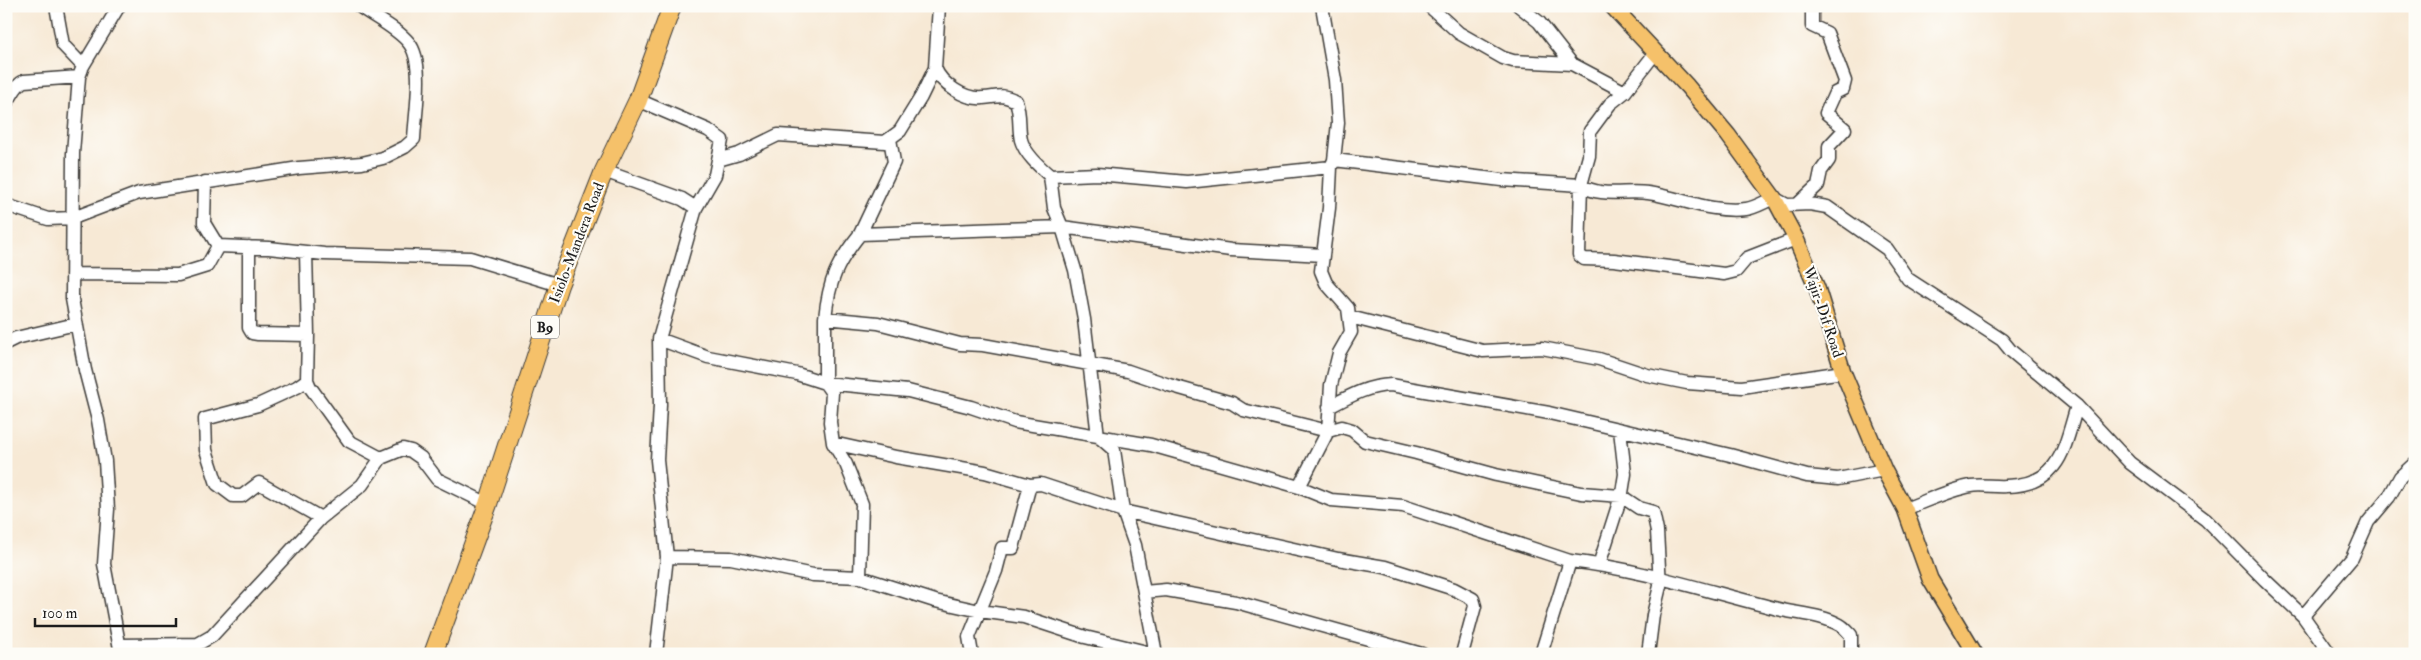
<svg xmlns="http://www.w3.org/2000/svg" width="2421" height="660" font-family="'IM FELL Double Pica',serif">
<rect width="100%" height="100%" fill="#fdfcf7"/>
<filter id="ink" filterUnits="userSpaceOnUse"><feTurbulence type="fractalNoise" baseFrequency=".02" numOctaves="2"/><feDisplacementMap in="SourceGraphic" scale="10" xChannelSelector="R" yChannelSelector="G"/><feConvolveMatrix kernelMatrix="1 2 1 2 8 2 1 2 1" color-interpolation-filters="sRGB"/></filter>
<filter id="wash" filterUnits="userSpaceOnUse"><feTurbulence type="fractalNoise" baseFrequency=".0096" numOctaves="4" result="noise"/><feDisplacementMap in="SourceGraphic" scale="20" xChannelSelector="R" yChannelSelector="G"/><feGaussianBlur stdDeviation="1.12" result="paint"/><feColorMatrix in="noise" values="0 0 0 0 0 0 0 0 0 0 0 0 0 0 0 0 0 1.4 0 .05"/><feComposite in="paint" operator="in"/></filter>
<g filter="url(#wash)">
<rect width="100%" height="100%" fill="#f7e9d5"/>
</g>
<g filter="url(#ink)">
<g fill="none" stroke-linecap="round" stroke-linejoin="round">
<g stroke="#3d3b38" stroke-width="15">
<path id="minor" d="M56,6l7,39 20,21
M119,6l-36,60 -4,11 -6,76 -1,146 13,71 13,50 7,41 3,48 -4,55 17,90
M939,6l-4,62c6,16 30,32 48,30 16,-1 17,-5 33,3 5,14 2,25 5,39 4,14 19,27 29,36l4,32 8,19 169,23 92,5
M1429,6l30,27 44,25 10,3 59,3 53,28
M1519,6l20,16 33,42
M1656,52l-31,40 -15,12 -20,27 -1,25 -8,29 -2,70 5,4 30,1 110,14 12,-3 11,-13 49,-19
M6,103c7,-8 9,-18 18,-22l55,-4
M718,160l21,-6 39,-19 107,7 15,-11 21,-34 14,-29
M1334,160l168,20 79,5c19,13 44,5 67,8 34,5 61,20 98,16 9,-1 20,-8 28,-11l13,7 23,-1 17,3 60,42 21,30 94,61 9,11 66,55 53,57 76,57 59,60 38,36 27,38
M604,171l78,28 14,9 19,-33 7,-35 -14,-10 -70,-30
M1050,176l47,-2 90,8 144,-15
M205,182l-1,41 14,23
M1799,203l19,-18 3,-14 8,-11v-14l16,-17 -19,-16 9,-20 8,-4 2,-8 -18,-48 -15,-7v-14l3,-6
M6,205l42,14 25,-1 66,-25 160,-25 63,-5 21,-5 22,-11 9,-8c1,-25 11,-76 -5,-96 -12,-15 -34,-25 -50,-37
M860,234l34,-72 -4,-23
M249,247v81l3,5 6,1 50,1
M306,252l2,83 -1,45 3,7 39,54 32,17
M72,274l106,1 29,-9 11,-20 51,2 55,6 146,4 89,27
M1350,317l133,34 59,-3 57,11 48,16 40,8 55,4 101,-15
M825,318c4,-37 11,-54 35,-84l202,-7 13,43 9,49 14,117 16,14 9,61 12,34 21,109
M659,339l49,18 89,17 28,9 83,8 63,16 44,15 136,23 148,42 32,13 72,6 167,55c70,8 136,30 204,47 21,6 47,6 66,17 4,2 8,7 11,10v19
M6,343l10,-5 60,-14
M307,380l-10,7 -39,18 -53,14 1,31 11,34 16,12h9l17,-13 62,35
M1329,407c21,-11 38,-21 62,-22l158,28 181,42 77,21 31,3 46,-9
M833,443l63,14 89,15 45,13 11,-1 82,27 215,48 47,8 69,22 19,10 2,7 -13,48
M1299,487l29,-56 3,-46 8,-32 12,-21 -3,-24 -22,-25 -5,-12 8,-63 2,-41 3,-7 4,-37 -3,-43 -13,-74
M1905,509c22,-8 43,-19 66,-23 11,-2 23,1 35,0 54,-1 58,-37 71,-80
M667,557l64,1 82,17 47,2
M1599,565l23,-72 3,-19 -5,-44
M1144,592l22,-2 70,12 186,52
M2303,616l49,-58 16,-36 21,-25 11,-20 15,-14
M121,645l77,-1 14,-8 109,-118 41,-33 19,-27 22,-9 8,2 10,7 16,21 51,25
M656,654l11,-97 -10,-97 3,-55 -1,-66 37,-131
M972,654l-3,-17 27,-66 6,-23h11l17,-63
M1155,654l-70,-17 -61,-20 -44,-6 -45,-10 -75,-24 2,-73 -16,-40 -13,-21 -3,-21 2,-29 -7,-10v-65l53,5 82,21 23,1 145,26 41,14 63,18 11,7 85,21 14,-4 10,3 13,11 51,12 80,22 85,18 40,3 18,12 14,4 4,19 3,55 -7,29 -5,39
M1541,654l29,-93"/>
</g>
<g stroke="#3d3b38" stroke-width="18">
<path id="major" d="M1612,6l75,80 41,49 46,63 22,41 21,49 26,84 41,98 21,39 25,70 45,75"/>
</g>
<g stroke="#3d3b38" stroke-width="20">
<path id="highway" d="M433,654l55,-150 71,-219 45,-114 34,-71 34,-94"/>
</g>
<use href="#minor" stroke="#fff" stroke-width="12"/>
<use href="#major" stroke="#f5c16b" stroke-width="15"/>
<use href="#highway" stroke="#f5c16b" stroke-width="18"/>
</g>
</g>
<g text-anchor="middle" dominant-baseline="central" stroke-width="4.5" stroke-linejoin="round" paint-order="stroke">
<rect fill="#fdfcf7" stroke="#605f5e" stroke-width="1" x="531" y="315.5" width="28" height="23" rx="4"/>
<g font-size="14" font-weight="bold" fill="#1c1c1c">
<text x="545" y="327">B9</text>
</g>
<g font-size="15" fill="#1c1c1c" stroke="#fdfcf7">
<text transform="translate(577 243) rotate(-69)">Isiolo-Mandera Road</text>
<text transform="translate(1823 312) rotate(71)">Wajir-Dif Road</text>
</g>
</g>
<rect width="2421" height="660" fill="none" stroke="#fdfcf7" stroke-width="25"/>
<path d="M35 618v8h141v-8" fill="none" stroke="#1c1c1c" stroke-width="2.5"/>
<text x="42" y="618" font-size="15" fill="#1c1c1c" stroke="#fdfcf7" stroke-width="4" paint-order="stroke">100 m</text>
</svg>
